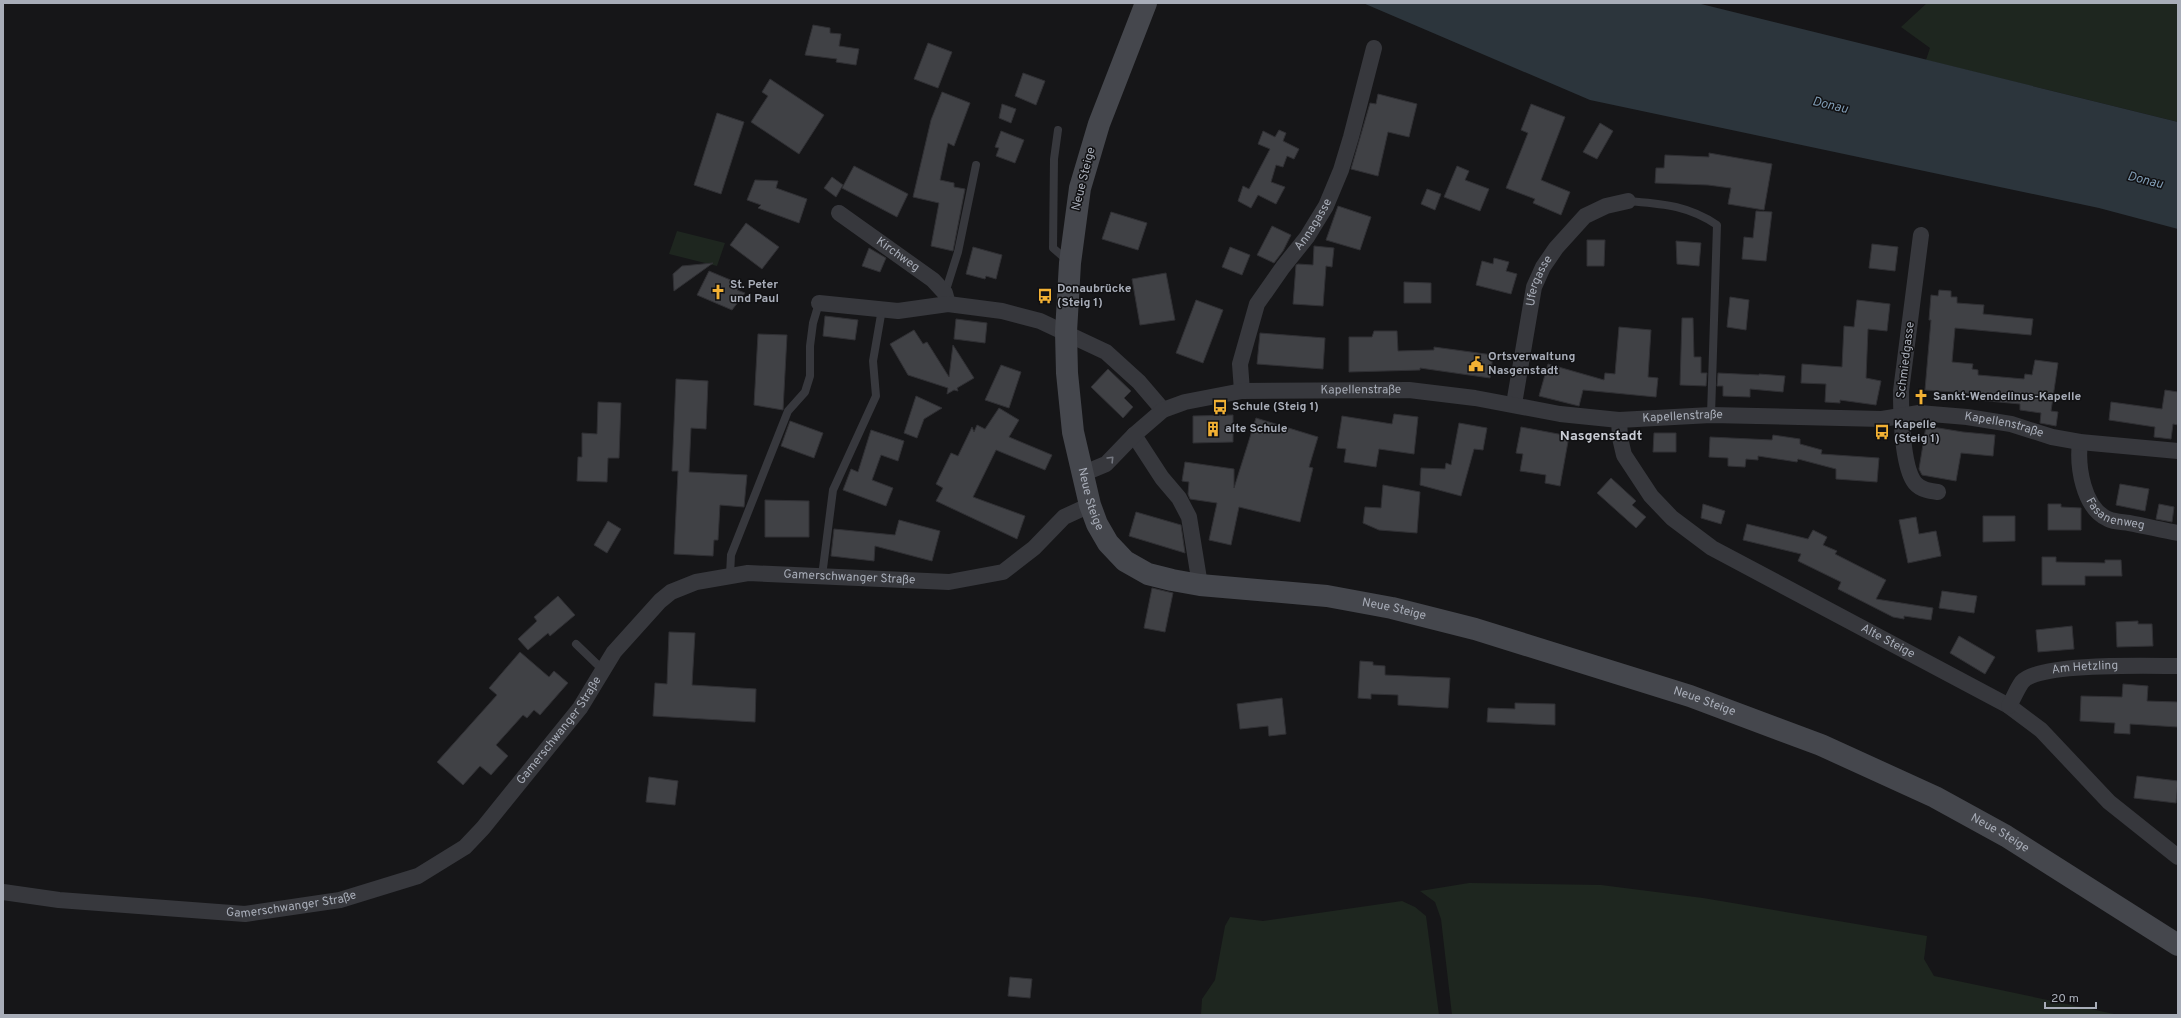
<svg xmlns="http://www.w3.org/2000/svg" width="2181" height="1018" font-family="Overpass,sans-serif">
<rect width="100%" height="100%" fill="#161618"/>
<path fill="#1e261f" d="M1927,3h251v119l-252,-62 4,-12 -29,-21z
M677,231l48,12 -8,23 -48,-12z
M1469,883l132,2 102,13 224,38 -3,23 10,17 185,39h-667l-11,-96 -6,-17 -15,-11z
M1402,901l13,6 11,9 13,99h-238l1,-16 13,-19 10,-54 5,-9 33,4z"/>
<path fill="#2c353c" d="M1363,3h334l481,119v107l-79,-21 -509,-108z"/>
<path fill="#404145" stroke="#303034" d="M813,25l17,3v5l11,1 -2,12 20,3 -3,16 -20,-3 1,-3 -32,-4z
M928,43l24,9 -14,36 -24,-9z
M1023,73l22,8 -9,24 -21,-9z
M770,79l54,36 -25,39 -48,-32 17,-26 -6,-4z
M942,92l28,11 -16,43 -6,-3 -8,37 14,3v4l11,2 -12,62 -22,-5 8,-43 -26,-6 18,-77z
M1378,94l39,10 -8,33 -21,-5 -10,44 -27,-7 19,-66 6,1z
M1002,104l14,5 -5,14 -12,-5z
M1531,104l34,13 -24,63 29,12 -9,23 -28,-12 2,-4 -29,-11 22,-55 -7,-3z
M717,113l27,9 -23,72 -27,-9z
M1600,123l13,8 -16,28 -14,-7z
M1279,130l7,3 -3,8 16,8 -5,10 -7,-3 -4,11 -7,-2 -5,17 14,5 -9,17 -18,-9 -7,13 -13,-7 5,-15 6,3 21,-40 -12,-5 5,-13 12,6z
M1001,131l23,9 -9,23 -19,-7 3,-8 -4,-1z
M1709,153l63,11 -8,46 -36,-6 3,-16 -23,-3 -53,-2 1,-15h8l1,-13 44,2z
M854,166l54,28 -11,23 -55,-29z
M1457,166l12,5 -4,9 24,9 -9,22 -36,-14z
M832,177l11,8 -7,12 -12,-9z
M755,180l23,1 -2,7 31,11 -8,24 -41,-15 3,-3 -14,-5z
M1427,189l14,5 -6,16 -14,-6z
M1338,206l33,11 -11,33 -34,-10z
M1756,211l16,1 -6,49 -24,-2 2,-22 9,1z
M1111,212l36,11 -9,27 -36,-11z
M746,223l33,24 -17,22 -32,-24z
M1272,226l19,9 -8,16 -9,12 -17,-8z
M1587,240h18l-1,26h-17z
M1676,241l25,2 -2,23 -22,-2z
M1872,244l26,3 -3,24 -26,-3z
M1314,246l20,2 -2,19 -6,-1 -3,40 -30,-2 3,-39 2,-1 15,1z
M973,247l29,8 -6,24 -10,-3 -1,3 -19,-5z
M1230,247l20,8 -8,20 -20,-8z
M869,248l17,10 -6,14 -18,-6z
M1494,258l15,4 -3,9 11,3 -6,20 -35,-9 6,-24 11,3z
M713,263l-39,28 -1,-17 9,-8z
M709,271l31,13 -3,6 8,3 -13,17 -35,-15z
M1166,273l9,47 -35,5 -8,-46z
M1404,282l27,1v20h-27z
M1939,290l12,1v6h6v6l27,2 -1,9 50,5 -2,16 -76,-7 -3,34 21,2 -1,5 6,1v5l46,4 1,-5 7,1 3,-15 23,3 -7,48 7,1 -2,14 -16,-3 1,-10 -21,-3v-6l-42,-4 1,-6 -54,-4 6,-70h-2l2,-25 7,1z
M1730,297l19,3 -3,30 -19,-3z
M1196,300l27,10 -20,53 -27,-10z
M1857,300l33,4 -3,27 -19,-2 -2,49 15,3 -5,24 -36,-5v3l-15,-1 1,-18 -25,-1 1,-19 40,3 2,-41 10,1z
M825,316l33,4 -3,20 -32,-4z
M1682,318h11l1,39h7v16h6l-1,13 -26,-1z
M956,319l31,4 -2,20 -31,-4z
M1619,327l32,3 -3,47 10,1 -2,19 -73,-7 -4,16 -40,-10 9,-32 56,16 1,-7 10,1z
M914,330l9,14 4,-2 22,35 4,-32 21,33 -17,10 1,3 -4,-1 -7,4 1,-6 -40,-13 -18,-31z
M1374,331h23l1,20 36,-1v-3l59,8 -3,23 -70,-10v2l-71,2v-35h23z
M1260,333l65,5 -2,31 -66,-5z
M758,334l29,1 -4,75 -29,-5z
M1001,365l20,7 -12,36 -24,-8z
M1108,369l23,22 -7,7 9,9 -10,11 -32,-31z
M1718,373l41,2v-1l26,2 -2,16 -33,-3v8l-27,-1v-10h-6z
M676,379l32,2 -2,48 -15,-1 -2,44 58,3 -3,32 -24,-2 -2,35h-4l-1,16 -39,-2 4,-83h-6z
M2165,390l13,2v33l-5,-1 -2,15 -17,-2 1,-10 -46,-7 2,-18 51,7z
M916,396l26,12 -18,11 -7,19 -13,-5z
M598,402l23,1 -2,55h-11l-1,24 -30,-1 1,-24h4v-24l15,1z
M999,408l20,12 -10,17 43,18 -7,15 -49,-20 -23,47 52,19 -8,23 -81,-38 7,-13 -7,-4 15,-31 7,3 14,-29 2,5 3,-7 8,4z
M1394,414l24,3 -4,37 -35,-5 -3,18 -32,-5 2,-13 -9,-1 5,-32 50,8z
M1233,415v27l-40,1v-27z
M1256,418l62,19 -9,30 4,1 -13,54 -61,-15 -8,38 -22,-5 8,-37 -27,-4 -2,-5 1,-12 -7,-1 3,-19 49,7v19z
M790,421l33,12 -9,25 -33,-12z
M1459,423l28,5 -4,22 -9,-1 -13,47 -41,-11 1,-17 24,1 1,-6 5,2z
M1926,426l37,6 32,3 -2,21 -32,-3 -5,28 -34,-6 -3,-6z
M1521,427l48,9 -9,50 -15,-3 1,-8 -26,-4 3,-17 -7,-1z
M871,430l33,11 -6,20 -17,-6 -9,25 21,8 -7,18 -43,-16 8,-21 7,3z
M1654,433h22v19h-23z
M1773,435l27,4v5l22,6 -1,4 58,4 -2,24 -41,-3v-10l-38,-10 -1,3 -39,-6v4l-12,-1 -1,8 -17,-1v-8l-19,-1 1,-20 62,3z
M1611,478l25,23 -4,4 14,12 -10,11 -39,-35z
M2120,484l29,5 -4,22 -29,-6z
M1383,485l37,7 -3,41 -38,-3 -16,-7 2,-16 16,1z
M765,500l44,1v36h-44z
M1703,504l22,7 -4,13 -20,-6z
M2048,504h13v3l20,1v22h-33z
M2159,504l15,3 -2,15 -16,-3z
M1136,512l45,13 4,28 -56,-17z
M1983,516h32v25l-32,1z
M1916,517l3,17 17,-3 5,25 -33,7 -9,-43z
M899,520l41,11 -8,30 -57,-15 -1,15 -43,-5 3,-27 61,6z
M608,521l13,8 -14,24 -13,-8z
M1747,524l61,15 5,-9 14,7 -4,8 14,6 -2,3 51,26 -10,19 57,9 -2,12 -27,-4v3l-11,-2 -55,-28 3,-7 -43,-21 3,-7 -58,-14z
M2042,557h14v5l49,1v-3h16l1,16h-37v9h-43z
M1152,588l21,5 -8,39 -21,-4z
M1942,591l35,5 -3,17 -35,-5z
M558,596l17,19 -25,21 -2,-3 -20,17 -10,-11 19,-18 -3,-4z
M2138,621v3h14l1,22 -36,1 -1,-25z
M2072,626l2,23 -36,3 -2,-22z
M669,632l26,1 -3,52 64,4 -1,33 -102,-6 2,-33 12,1z
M1959,636l36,21 -10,17 -35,-21z
M520,652l29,25 5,-6 14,12 -28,32 -6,-5 -7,8 -4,-3 -27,30 12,11 -17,19 -11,-9 -17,19 -26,-23 60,-67 -8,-7z
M1360,661l13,1v3l12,1v9l65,3 -2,30 -50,-3v-10l-27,-1v5l-13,-1z
M2123,684l25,2 -1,15 31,1v25l-48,-3v10l-16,-1 1,-10 -35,-2 1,-25 41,1z
M1282,698l4,36 -17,2 -1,-10 -28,3 -3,-25z
M1515,703l40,1v21l-68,-3 1,-14 27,1z
M2137,776l41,5 -2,22 -42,-5z
M649,777l29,4 -3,24 -29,-3z
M1010,977l22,2 -2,19 -22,-2z"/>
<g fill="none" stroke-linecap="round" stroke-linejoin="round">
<path stroke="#37383d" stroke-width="8" d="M1058,130l-4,29 -1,89 15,13
M1628,201c34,3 59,4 89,24l-6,190
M945,293l13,-41 18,-87
M730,575l1,-20 57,-144 17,-19 5,-16v-30l3,-23 6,-20
M822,576l11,-86 43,-94 -3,-35 9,-52
M576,644l27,26"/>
<g stroke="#37383d" stroke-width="16">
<path id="s1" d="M839,213l94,67 12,13 3,11"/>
<path d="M1921,235l-20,156c0,21 1,76 14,92 6,7 15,8 23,9"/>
<path d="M819,303l79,8 50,-7 54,7 38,10 66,31 33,30 24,28"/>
<path id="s2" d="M1242,391l-2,-27 17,-60 26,-37 24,-30 19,-31 15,-36 10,-33 23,-89"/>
<path id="s3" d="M1514,404l20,-117 9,-20 13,-19 29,-32 21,-10 22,-5"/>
<path id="s4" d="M1619,420l1,18 4,17 27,41 21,22 40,30 297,158 32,24 68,72 69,55"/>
<path d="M1134,435l28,43 17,20 10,19 11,68"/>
<path id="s5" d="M2080,442c-3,24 3,66 28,77 6,3 15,3 21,4 16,3 33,7 49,10"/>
<path id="s6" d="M1082,474l24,-10 28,-29 29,-25 22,-8 57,-11 167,-1 66,8 85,16 59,6 92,-5 171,4 37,-6 48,4 44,7 41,13 28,5 98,9"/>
<path id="s7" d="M2009,706c4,-7 8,-17 13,-24 17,-20 128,-16 156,-16"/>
<path id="s8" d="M3,892l56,8 186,14 95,-14 78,-24 47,-29 18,-19 97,-120 34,-56 46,-51 11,-9 25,-10 52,-9 201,9 54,-10 31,-24 30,-31 26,-12"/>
</g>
<path stroke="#45474d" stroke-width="22" id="s9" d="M1146,3l-47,121 -19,64 -10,75 -4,69 1,41 6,59 17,73 7,19 11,19 17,18 23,13 24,6 28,5 127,11 65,12 83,21 215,67 131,49 114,52 71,39 172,109"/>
</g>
<defs><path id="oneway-chevron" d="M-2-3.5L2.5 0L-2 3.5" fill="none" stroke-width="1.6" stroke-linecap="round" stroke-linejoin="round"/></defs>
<use stroke="#757881" href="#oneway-chevron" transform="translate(1111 459) rotate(-46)"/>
<defs>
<g id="church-bare" transform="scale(1.2)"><path d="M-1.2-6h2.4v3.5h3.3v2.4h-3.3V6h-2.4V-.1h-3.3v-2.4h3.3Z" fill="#f2b134" stroke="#111113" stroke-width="2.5" paint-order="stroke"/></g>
<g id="bus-bare" transform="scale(1.2)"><path d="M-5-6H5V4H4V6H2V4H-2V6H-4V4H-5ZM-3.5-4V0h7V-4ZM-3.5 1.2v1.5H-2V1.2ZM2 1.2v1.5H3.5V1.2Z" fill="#f2b134" stroke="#111113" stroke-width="2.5" paint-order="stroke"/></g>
<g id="civic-bare" transform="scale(1.2)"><path d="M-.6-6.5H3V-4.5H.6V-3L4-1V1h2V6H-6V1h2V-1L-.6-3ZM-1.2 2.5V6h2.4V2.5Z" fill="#f2b134" stroke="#111113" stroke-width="2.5" paint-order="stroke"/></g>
<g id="building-bare" transform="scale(1.2)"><path d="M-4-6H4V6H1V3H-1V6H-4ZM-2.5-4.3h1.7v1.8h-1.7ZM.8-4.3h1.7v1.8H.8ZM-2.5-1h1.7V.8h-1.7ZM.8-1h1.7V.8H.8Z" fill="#f2b134" stroke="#111113" stroke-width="2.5" paint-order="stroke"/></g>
</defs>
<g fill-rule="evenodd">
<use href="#church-bare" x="718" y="292"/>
<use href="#bus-bare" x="1045" y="296"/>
<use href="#civic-bare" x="1476" y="364"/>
<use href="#church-bare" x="1921" y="397"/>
<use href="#bus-bare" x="1220" y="407"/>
<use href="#building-bare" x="1213" y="429"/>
<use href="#bus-bare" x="1882" y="432"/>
</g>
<g text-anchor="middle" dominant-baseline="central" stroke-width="3" stroke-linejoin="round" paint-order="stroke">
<g font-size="12" fill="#a8adb8" stroke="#111113">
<text transform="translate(1084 179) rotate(-76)">Neue Steige</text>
<text stroke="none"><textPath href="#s2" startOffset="187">Annagasse</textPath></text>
<text stroke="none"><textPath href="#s1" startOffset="72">Kirchweg</textPath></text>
<text stroke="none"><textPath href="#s3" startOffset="126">Ufergasse</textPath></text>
<text transform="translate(1906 360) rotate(-83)">Schmiedgasse</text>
<text stroke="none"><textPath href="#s6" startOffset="305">Kapellenstraße</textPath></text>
<text stroke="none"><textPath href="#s6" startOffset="629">Kapellenstraße</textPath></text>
<text stroke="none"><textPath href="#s6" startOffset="952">Kapellenstraße</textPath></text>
<text stroke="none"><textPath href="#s9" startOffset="511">Neue Steige</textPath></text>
<text stroke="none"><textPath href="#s5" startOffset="91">Fasanenweg</textPath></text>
<text stroke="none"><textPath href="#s8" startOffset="986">Gamerschwanger Straße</textPath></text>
<text stroke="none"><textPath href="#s9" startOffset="859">Neue Steige</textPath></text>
<text stroke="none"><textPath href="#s4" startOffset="364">Alte Steige</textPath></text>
<text stroke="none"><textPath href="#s7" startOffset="93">Am Hetzling</textPath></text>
<text stroke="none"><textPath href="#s9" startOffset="1183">Neue Steige</textPath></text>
<text stroke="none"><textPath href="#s8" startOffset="626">Gamerschwanger Straße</textPath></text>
<text stroke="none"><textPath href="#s9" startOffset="1507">Neue Steige</textPath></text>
<text stroke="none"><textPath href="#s8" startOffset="290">Gamerschwanger Straße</textPath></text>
</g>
<g font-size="12" font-weight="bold" fill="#a8adb8" stroke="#111113" text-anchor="start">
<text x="730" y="285">St. Peter<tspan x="730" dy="14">und Paul</tspan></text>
<text x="1057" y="289">Donaubrücke<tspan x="1057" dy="14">(Steig 1)</tspan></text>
<text x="1488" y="357">Ortsverwaltung<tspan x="1488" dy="14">Nasgenstadt</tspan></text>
<text x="1933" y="397">Sankt-Wendelinus-Kapelle</text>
<text x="1232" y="407">Schule (Steig 1)</text>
<text x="1894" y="425">Kapelle<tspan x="1894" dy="14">(Steig 1)</tspan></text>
<text x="1225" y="429">alte Schule</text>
</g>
<g font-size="13" font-style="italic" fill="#7f9bb3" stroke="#111113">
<text transform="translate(1830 106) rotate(13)">Donau</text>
<text transform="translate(2145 181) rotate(14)">Donau</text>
</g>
<g font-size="14" font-weight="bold" fill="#c9ccd4" stroke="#111113">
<text x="1601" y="436">Nasgenstadt</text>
</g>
</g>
<rect width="2181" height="1018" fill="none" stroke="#a8adb8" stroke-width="8"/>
<path d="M2045 1002v6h51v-6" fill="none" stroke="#a8adb8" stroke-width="2"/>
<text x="2051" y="1002" font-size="12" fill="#a8adb8" stroke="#111113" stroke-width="3" paint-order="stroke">20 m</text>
</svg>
